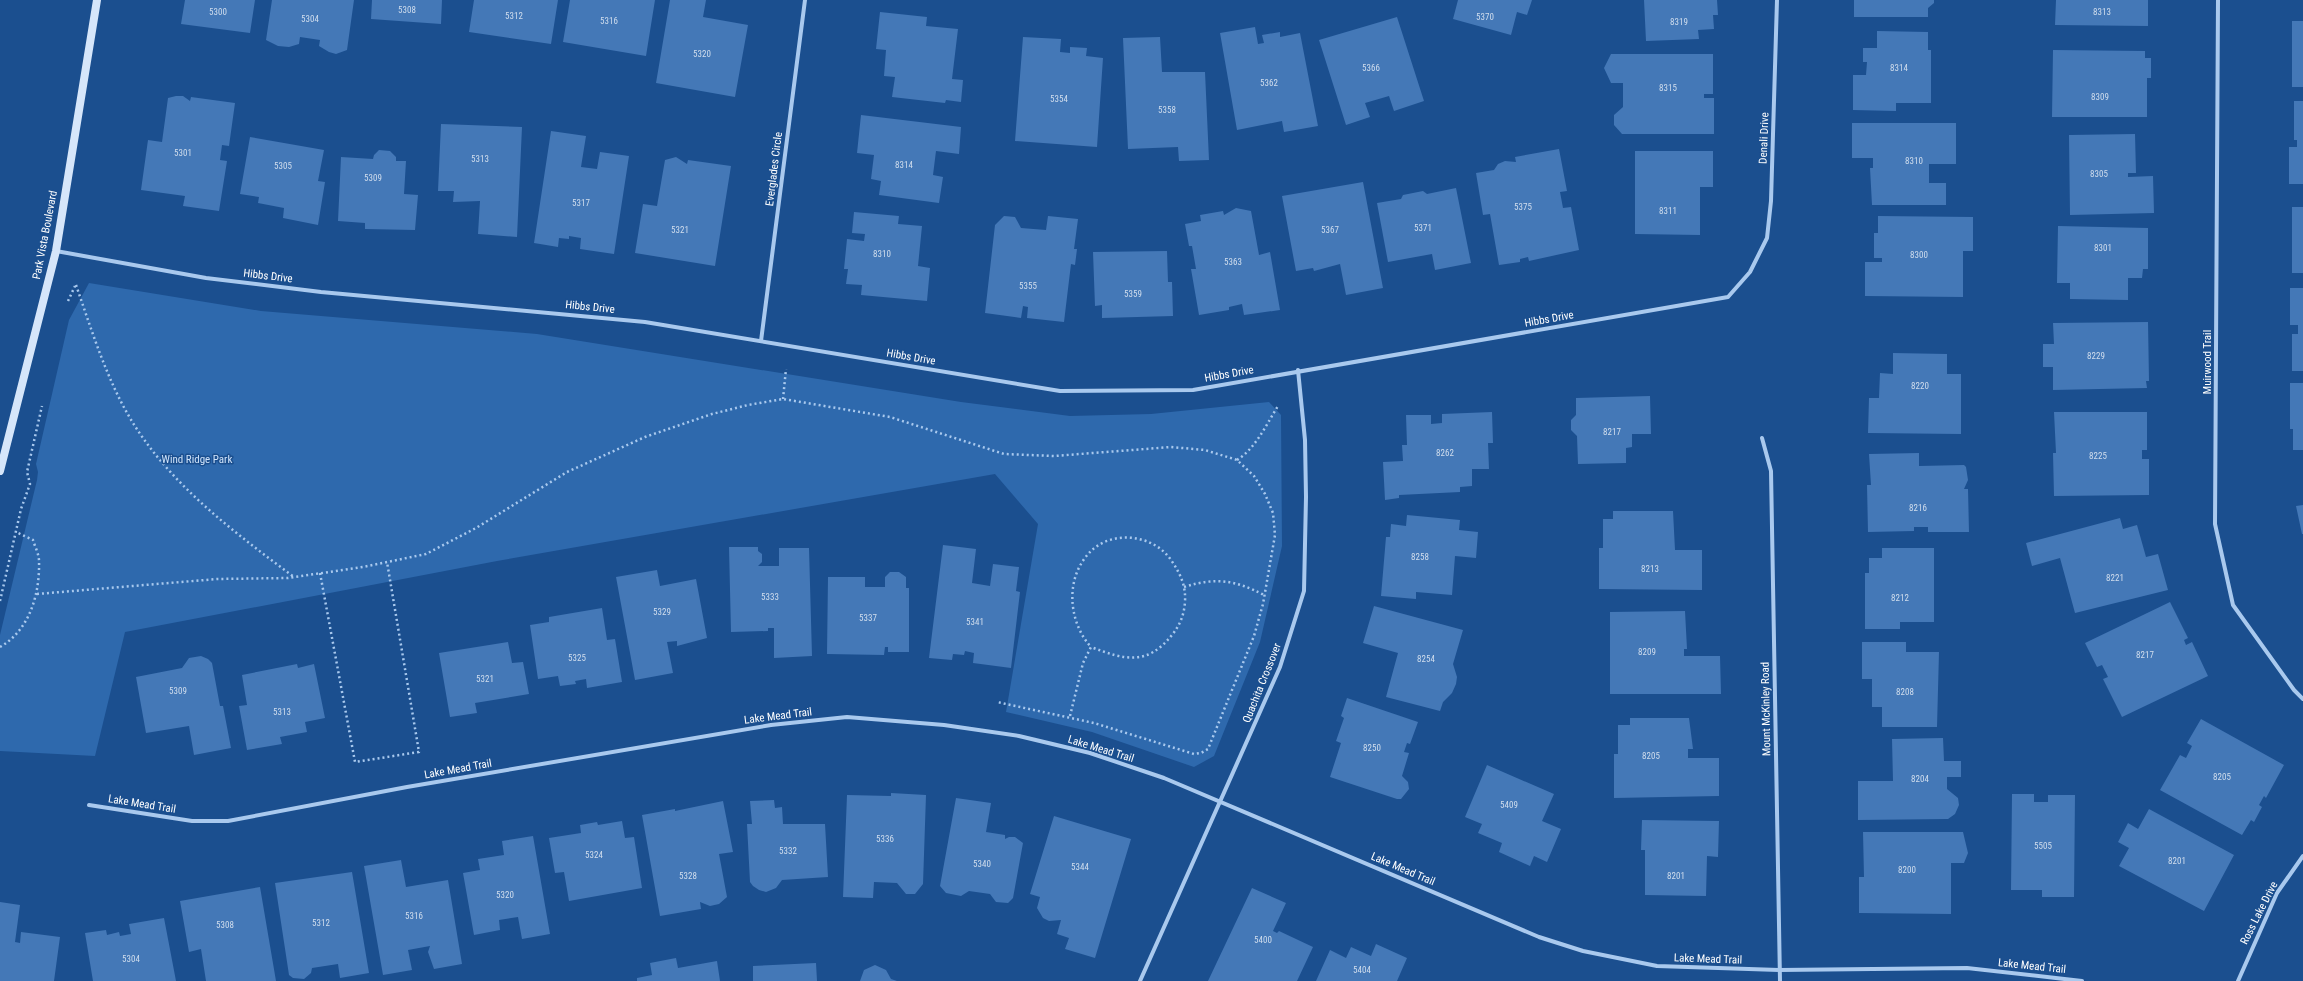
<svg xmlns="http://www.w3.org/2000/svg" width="2303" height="981" font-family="'Roboto Condensed',sans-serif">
<rect width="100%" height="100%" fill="#1b4f8f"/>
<path fill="#2e69ad" d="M89,283l172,28 276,23 424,68 109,14 81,-2 118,-12 12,13 1,131 -22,96 -46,114 -20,11 -102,-35 -86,-20 32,-188 -43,-50 -498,87 -372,71 -30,124 -95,-5v-116l37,-155 1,-8 -2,-8 33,-144z"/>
<path fill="#4478b7" d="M185,0h70l-5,33 -69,-9z
M272,0h82l-7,50 -11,4 -7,-2 -10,-6 1,-6 -20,-3 -1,7 -10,3 -11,-1 -12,-6z
M372,0h70l-1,24 -70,-5z
M474,0h84l-7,44 -82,-12z
M570,0h85l-9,56 -83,-14z
M670,0h36l-3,17 45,8 -13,72 -79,-14z
M1458,0h74l-5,15 -10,-3 -6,23 -58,-16z
M1644,0h73l1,15h-5l1,14 -16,1 1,9 -53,2z
M1854,0h80v3l-6,5v9h-74z
M2056,0h92v26l-93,-1z
M880,12l47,5 -1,9 32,3 -6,50 11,1 -2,22 -15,-2 -1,3 -53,-6 3,-20 -11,-1 2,-26 -10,-1z
M1397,17l27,84 -30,10 -5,-15 -24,7 5,14 -24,8 -27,-85z
M2292,21h11v66h-11z
M1255,27l3,17 6,-1 -2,-8 18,-3v5l20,-4 18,93 -34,6 -2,-11 -45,9 -17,-97z
M1877,31l51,1v18h3v53h-35v8l-43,-1v-35h13l1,-13h-4v-14h14z
M1023,37l38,2 -1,13 10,1v-6l17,1 -1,8 17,2 -6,89 -82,-6z
M1160,37l2,35h43l4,88 -30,1 -1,-14 -50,2 -5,-111z
M2053,50l92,1v7h6v20h-4v39h-95z
M1611,54h102v40h-9v4h10v36h-92l-8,-9v-10l9,-8v-24h-12l-7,-15z
M176,96h7l7,5 1,-4 44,6 -6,43 -7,-1 -2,15 7,1 -8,50 -36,-5 2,-10 -44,-6 7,-50 14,2 6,-44z
M2294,101h9v83h-14v-37h8v-7h-3z
M861,115l100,12 -2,27 -23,-3 -3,24 10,2 -4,26 -60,-8 2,-14 -10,-2 3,-24 -17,-2z
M1852,123h104v41h-27v19h17v22h-74l-2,-37h3v-10h-21z
M441,124l81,3 -5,110 -39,-3 2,-33 -27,1 1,-11h-16z
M551,131l35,5 -5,31 16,2 3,-17 29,4 -15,98 -34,-5 1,-11 -12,-2v3l-10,-1 -1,9 -24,-4z
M2135,134l1,39h-8v4l25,-1 1,37 -84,2 -1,-80z
M250,137l74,13 -6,31 7,1 -7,43 -35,-7 1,-10 -26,-5 1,-6 -19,-3z
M1559,149l8,42 -7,1 3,16 8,-1 8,43 -50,11 -1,-4 -8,2v3l-21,3 -9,-51 -7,1 -7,-42 18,-3 4,-6 7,-3 11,1 -1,-5z
M379,150l11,1 6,6v4h10l-2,33 14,1 -3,35 -50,-1v-6l-27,-2 3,-64 32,2 1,-4z
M1635,151h78v36h-13v48l-65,-1z
M676,157l11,7 1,-4 43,6 -16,100 -80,-13 8,-49 14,2 8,-46z
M1363,182l20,106 -37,7 -6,-31 -26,7 -1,-3 -17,3 -14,-75z
M1456,188l15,75 -36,7 -3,-16 -44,8 -11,-59 24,-4 2,-4 20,-4 4,3z
M2292,207h11v66h-11z
M1236,208l15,3 8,44 11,-3 10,58 -36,5 -2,-11 -13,3v3l-30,5 -8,-46h5l-4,-23h-3l-4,-22 16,-3 -1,-6 23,-4 1,4z
M854,212l45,4 -1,8 24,2 -4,40 12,2 -3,33 -66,-6 1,-10 -16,-1 2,-15h-4l3,-30 17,2 1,-7 -13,-1z
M1004,216l11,1 6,11 25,2 2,-14 30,3 -4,30h3l-2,16 -4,-1 -7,58 -37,-4 1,-11 -5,-1 -2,12 -36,-5 10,-88z
M1878,216l95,1v34h-10v46l-98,-1v-34h17v-4h-8v-25h4z
M2058,226l90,2v41h-5l-1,9h-14v22l-58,-1v-16h-13z
M1167,251l1,31h4l1,34 -71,2v-13l-7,1 -2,-54z
M2290,288h13v83h-11v-37h6v-9h-8z
M2148,322l1,59h-3l1,7 -94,2v-23h-10v-23h11l-1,-21z
M1893,353l54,1v20h14v60l-93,-1 1,-35h10l1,-25 13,1z
M2290,383h13v67h-10v-21h-3z
M1650,396l1,38h-19v13l-6,1v15l-48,1 -1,-28 -6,-6v-10l5,-5v-17z
M1492,412l1,31h-5l1,26h-17v17l-12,1v5l-61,3v3l-14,2 -2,-38 20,-1 -1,-16h5l-1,-30h25v9l11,-1v-9z
M2054,412h93v38h-5v9h7v36l-95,1 -1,-43h3z
M1919,453v13l45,-1 2,2 2,13 -4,9h4l1,43h-41v-5h-14v4l-46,1 -1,-47h4l-2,-31z
M2303,505v29h-1l-6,-28z
M1613,511h60l2,39h27v40l-103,-1v-41h4v-29h10z
M1407,515l53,5 -1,10 19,2 -2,26 -21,-2 -3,39 -36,-3v7l-35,-3 5,-59h4l1,-13 15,2z
M2120,518l3,11 14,-4 9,32 12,-3 10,36 -93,23 -15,-55 -28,8 -6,-23z
M943,545l33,4 -4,34 18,3 3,-22 26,3 -3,24 4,1 -9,76 -38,-5 1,-10 -9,-2 -1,4 -11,-1 -1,6 -23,-2z
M729,547h29v4l4,3v8l-4,4h21v-18h30l3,108 -38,2v-30h-6v3l-37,1z
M1882,548h52v74h-34v7h-35v-56h4v-15h13z
M657,570l3,16 36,-7 11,59 -30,8v-5l-10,1 6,31 -38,7 -19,-103z
M890,572h9l7,5v11h3v64h-21v-5h-3l-1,8 -57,-1 1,-77h37v10h20v-10z
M2170,602l18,36 -4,2 2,5 6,-3 16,34 -86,41 -19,-38 5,-2 -6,-12 -5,2 -12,-24z
M1374,606l89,24 -10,34 4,13 -1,7 -4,9 -9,9 -3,9 -54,-14 12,-44 -35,-10z
M602,608l5,32 8,-1 7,43 -35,6 -1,-9 -11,2 1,3 -16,2 -2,-10 -20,3 -8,-54 19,-3v-5z
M1685,611l2,38h-3v7h36l1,38h-111v-82z
M508,642l4,21 11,-1 6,32 -54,9 2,10 -27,4 -11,-64z
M1862,642h44v10h33l-2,75h-55v-20h-10v-28h-10z
M201,656l7,3 4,4 8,43h3l8,42 -37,7 -5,-29 -43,7 -10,-56 46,-9 7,-10z
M297,664l1,4 16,-4 11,54 -20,4 2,10 -27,5 2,7 -35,6 -8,-44 8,-1 -5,-30z
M1347,698l71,24 -8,22 -3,-1 -3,9 5,1 -7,23 6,6 1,7 -8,10h-4l-67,-22 11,-34 -5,-2 8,-23 -3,-2z
M1630,718h59l4,31h-5v9h31v38l-105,2v-44h4v-29h12z
M2201,719l83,46 -18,33 -2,-2 -5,9 3,2 -8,15 -3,-2 -9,15 -82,-45 20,-35 6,3 6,-12 -5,-3z
M1943,738l1,23h17v16h-14v12l11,9 1,7 -4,9 -7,5 -90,1v-39h35l-1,-42z
M1487,765l67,29 -12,27 19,8 -14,33 -13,-6 -4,10 -31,-14 3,-9 -24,-10 4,-9 -17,-7z
M891,793l35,2 -3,89 -8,10h-9l-9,-11 -23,-1 -1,16 -30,-1 4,-102 44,1z
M2012,794h22v8h14v-7h27l-1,102h-32v-7h-31z
M956,798l35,5 -5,29 19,3v4l4,-2h6l8,6 -10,55 -5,5 -12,-1 -6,-8 -21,-3 -8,5 -15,-3 -6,-7z
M774,800l1,8 7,-1 1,17h42l3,53 -46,3 -6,8 -10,4 -7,-2 -6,-4 -3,-4 -3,-58h5l-2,-23z
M723,801l10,51 -14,2 8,43 -8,7 -9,2 -10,-4 1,7 -41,7 -18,-101 33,-6v2z
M2149,809l85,46 -30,56 -85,-45 10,-18 -11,-6 10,-19 10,6z
M1054,816l77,23 -36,119 -30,-9 4,-11 -12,-4 4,-14 -12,1 -6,-3 -6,-10 3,-11 -10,-3z
M1642,820l77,1 -1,36 -11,-1 -1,40 -61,-1v-45h-4z
M622,821l3,17 9,-1 8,51 -73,13 -5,-29 -9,1 -6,-35 32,-5 -1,-8 17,-3 1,3z
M1863,832h100l5,21 -4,10h-13v51l-92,-1v-36h5z
M533,836l17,98 -28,5 -4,-22 -19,3 1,10 -26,5 -11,-62 17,-3 -2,-11 26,-4 -2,-14z
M401,860l5,27 42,-7 14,84 -28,5 -6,-17 2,-6 -22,4 4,20 -29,5 -19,-109z
M352,872l17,101 -29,5 -2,-14 -26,4 -1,5 -7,6 -11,-1 -4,-3 -14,-92z
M260,887l16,94h-70l-5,-32 -12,3 -9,-51z
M1252,888l34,15 -13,28 4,2 2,-2 34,16 -16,34h-89z
M0,902l20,3 -5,37 5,1 1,-11 39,5 -6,44h-54z
M164,918l12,63h-83l-8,-48 21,-3 1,5 12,-3 1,4 11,-2 -2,-10z
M1376,944l31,14 -10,23h-81l14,-31 16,8 5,-11 20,9z
M676,958l2,10 39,-7 3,20h-83v-3l15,-3 -2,-12z
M816,963l1,18h-64v-15z
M875,965l11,5 5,9 6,2h-37l4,-11z"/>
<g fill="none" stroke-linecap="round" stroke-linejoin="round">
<path stroke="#a9c9ee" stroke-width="2.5" stroke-dasharray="2 3" stroke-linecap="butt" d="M76,285c16,46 31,96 57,138 40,64 101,109 161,154
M68,301l7,-15
M783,399l3,-30
M1237,460c19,-12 29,-35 41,-54
M320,573l35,189 64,-10 -32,-190
M1184,587c32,-10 51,-7 80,8
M37,594l180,-15 71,-1 75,-11 63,-13 50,-26 91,-56 78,-35 67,-23 36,-9 35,-6 107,18 114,37 50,2 117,-9 34,3 32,10 17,16 11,18 8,19 2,22 -12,69 -9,32 -46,113 -7,4 -7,1 -100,-31 -97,-21
M0,601l21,-92 9,-25 -3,-12 15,-66
M0,647c30,-17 40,-54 39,-86 0,-7 -4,-14 -6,-21l-17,-8
M1070,716l13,-53 8,-16c-21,-23 -26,-63 -6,-89 20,-29 67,-26 86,2 9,13 15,25 14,42 -1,13 -5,23 -13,33 -25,31 -47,25 -81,12"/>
<path stroke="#a9c9ee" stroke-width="4" d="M2218,0l-3,524 18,81 61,85 9,9
M56,251l150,27 115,14 324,30 415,69 133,-1 535,-93 22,-25 17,-34 4,-37 6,-201
M761,341l44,-341
M1762,438l9,33 9,510
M89,805l103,16h36l179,-34 364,-62 76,-8 97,8 75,11 71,17 74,25 375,159 44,14 74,15 122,4 188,-2 115,13
M1140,981l140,-314 24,-76 2,-94 -1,-57 -7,-70
M2238,981l39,-88 26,-37"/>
<path stroke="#d6e6fa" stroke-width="8" d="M0,471l56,-220 41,-251"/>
</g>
<g text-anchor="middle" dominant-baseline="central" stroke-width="3" stroke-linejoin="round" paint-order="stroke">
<g font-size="9" fill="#d0dded">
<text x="407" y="10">5308</text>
<text x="218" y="12">5300</text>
<text x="2102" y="12">8313</text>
<text x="514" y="16">5312</text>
<text x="1485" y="17">5370</text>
<text x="310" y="19">5304</text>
<text x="609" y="21">5316</text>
<text x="1679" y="22">8319</text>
<text x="702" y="54">5320</text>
<text x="1371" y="68">5366</text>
<text x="1899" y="68">8314</text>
<text x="1269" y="83">5362</text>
<text x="1668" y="88">8315</text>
<text x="2100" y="97">8309</text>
<text x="1059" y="99">5354</text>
<text x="1167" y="110">5358</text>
<text x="183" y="153">5301</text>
<text x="480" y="159">5313</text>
<text x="1914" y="161">8310</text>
<text x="904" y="165">8314</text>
<text x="283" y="166">5305</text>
<text x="2099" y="174">8305</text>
<text x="373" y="178">5309</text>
<text x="581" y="203">5317</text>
<text x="1523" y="207">5375</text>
<text x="1668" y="211">8311</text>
<text x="1423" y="228">5371</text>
<text x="680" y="230">5321</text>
<text x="1330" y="230">5367</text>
<text x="2103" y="248">8301</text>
<text x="882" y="254">8310</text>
<text x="1919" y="255">8300</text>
<text x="1233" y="262">5363</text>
<text x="1028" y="286">5355</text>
<text x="1133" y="294">5359</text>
<text x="2096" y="356">8229</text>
<text x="1920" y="386">8220</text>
<text x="1612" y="432">8217</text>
<text x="1445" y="453">8262</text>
<text x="2098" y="456">8225</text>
<text x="1918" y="508">8216</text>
<text x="1420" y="557">8258</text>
<text x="1650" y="569">8213</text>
<text x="2115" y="578">8221</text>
<text x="770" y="597">5333</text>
<text x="1900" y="598">8212</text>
<text x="662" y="612">5329</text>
<text x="868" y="618">5337</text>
<text x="975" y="622">5341</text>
<text x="1647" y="652">8209</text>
<text x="2145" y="655">8217</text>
<text x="577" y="658">5325</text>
<text x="1426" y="659">8254</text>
<text x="485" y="679">5321</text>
<text x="178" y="691">5309</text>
<text x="1905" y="692">8208</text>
<text x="282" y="712">5313</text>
<text x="1372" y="748">8250</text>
<text x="1651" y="756">8205</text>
<text x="2222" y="777">8205</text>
<text x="1920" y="779">8204</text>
<text x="1509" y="805">5409</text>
<text x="885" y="839">5336</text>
<text x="2043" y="846">5505</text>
<text x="788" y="851">5332</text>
<text x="594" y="855">5324</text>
<text x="2177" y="861">8201</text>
<text x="982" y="864">5340</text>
<text x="1080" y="867">5344</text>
<text x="1907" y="870">8200</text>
<text x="688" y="876">5328</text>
<text x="1676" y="876">8201</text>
<text x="505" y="895">5320</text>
<text x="414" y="916">5316</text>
<text x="321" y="923">5312</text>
<text x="225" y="925">5308</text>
<text x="1263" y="940">5400</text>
<text x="131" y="959">5304</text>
<text x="1362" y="970">5404</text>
</g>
<g font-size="11" fill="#fff" stroke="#1b4f8f">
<text transform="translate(1764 138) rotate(-88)">Denali Drive</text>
<text transform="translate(774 169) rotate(-83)">Everglades Circle</text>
<text transform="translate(45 235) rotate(-79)">Park Vista Boulevard</text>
<text transform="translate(268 276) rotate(7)">Hibbs Drive</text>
<text transform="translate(590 307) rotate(6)">Hibbs Drive</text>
<text transform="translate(1549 319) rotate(-10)">Hibbs Drive</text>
<text transform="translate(911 357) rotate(10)">Hibbs Drive</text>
<text transform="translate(2207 362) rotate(-90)">Muirwood Trail</text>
<text transform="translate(1229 374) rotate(-10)">Hibbs Drive</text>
<text transform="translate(1262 683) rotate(-68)">Quachita Crossover</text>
<text transform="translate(1766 709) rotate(-91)">Mount McKinley Road</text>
<text transform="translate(778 716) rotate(-7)">Lake Mead Trail</text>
<text transform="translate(1101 749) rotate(17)">Lake Mead Trail</text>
<text transform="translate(458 769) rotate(-10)">Lake Mead Trail</text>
<text transform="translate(142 804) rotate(9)">Lake Mead Trail</text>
<text transform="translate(1403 869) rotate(23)">Lake Mead Trail</text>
<text transform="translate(2259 913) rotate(-63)">Ross Lake Drive</text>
<text transform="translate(1708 959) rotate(2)">Lake Mead Trail</text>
<text transform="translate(2032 966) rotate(6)">Lake Mead Trail</text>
</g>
<g font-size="11" fill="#cfe3fa" stroke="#1b4f8f">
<text x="197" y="459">Wind Ridge Park</text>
</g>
</g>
</svg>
